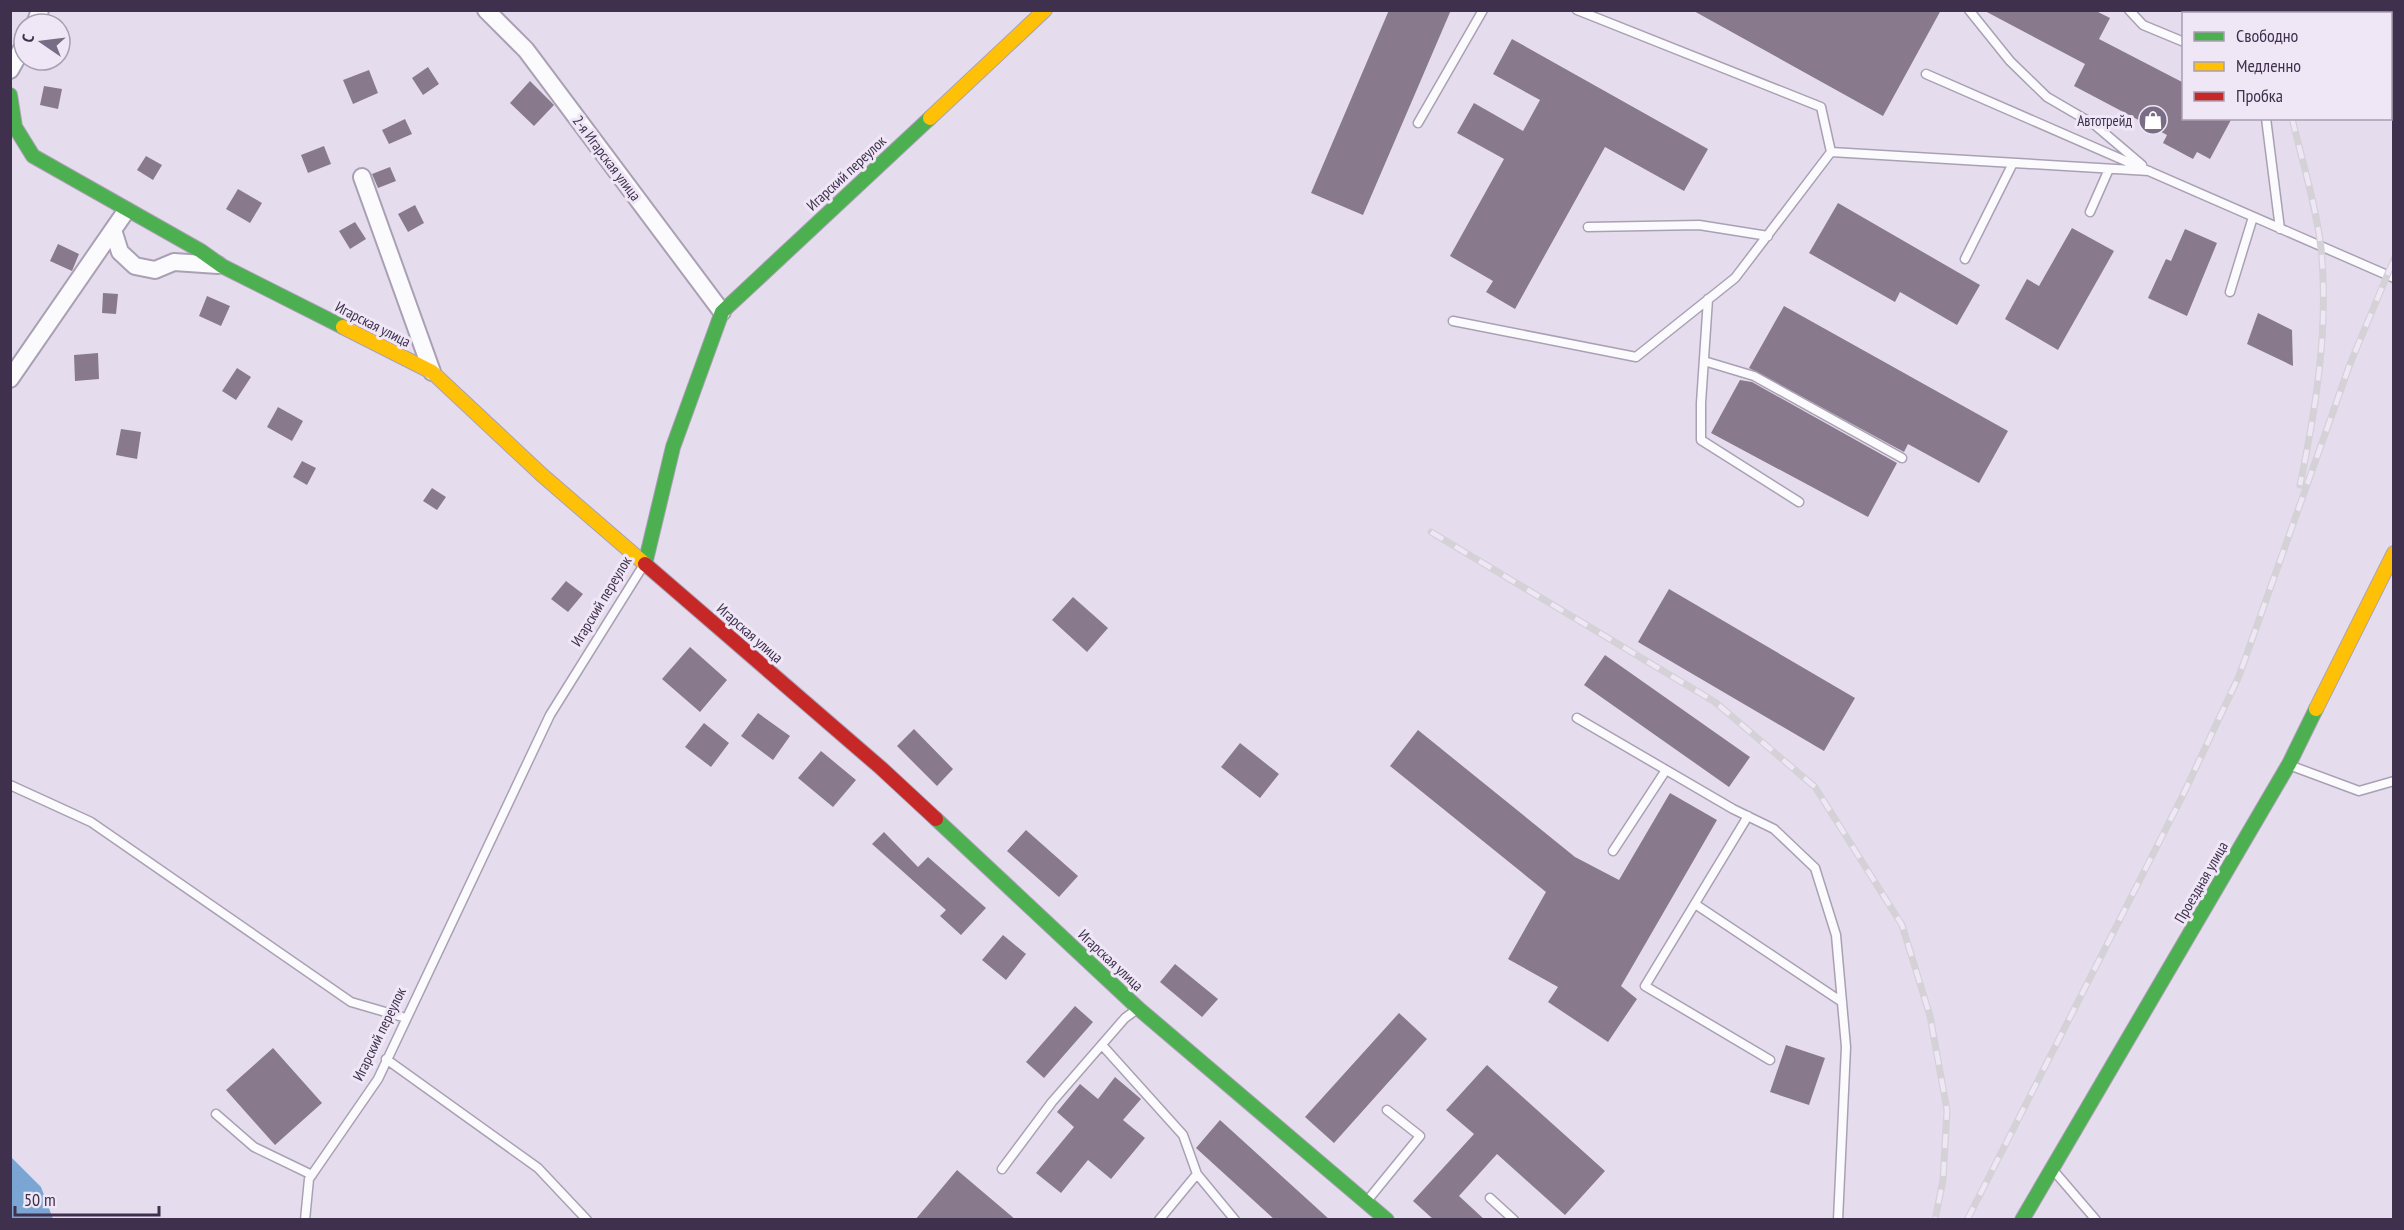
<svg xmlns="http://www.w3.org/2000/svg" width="2404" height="1230" font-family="'PT Sans Narrow',sans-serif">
<rect width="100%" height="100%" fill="#e5ddee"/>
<path fill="#7ba5d3" d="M10,1156l31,31 12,32h-42z"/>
<path fill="#887a8c" d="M1389,10h62l-88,205 -52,-22z
M1692,10h249l-58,106z
M1983,10h111l16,8 -11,21 85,44v35h48l-22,41 -13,-7 -4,7 -30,-16 4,-8 -93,-49 11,-22z
M1512,39l196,110 -24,42 -79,-44 -90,162 -29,-17 7,-11 -43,-25 54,-97 -47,-26 17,-30 49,28 17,-31 -47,-26z
M428,67l11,17 -16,11 -11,-17z
M369,70l9,23 -25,11 -10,-24z
M530,81l24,24 -20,21 -24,-23z
M44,86l18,3 -4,20 -18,-4z
M405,119l7,15 -23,10 -7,-14z
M324,146l7,18 -23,9 -7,-18z
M146,156l16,9 -9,15 -16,-10z
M390,167l6,14 -18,7 -6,-14z
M238,189l24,14 -12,20 -24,-14z
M1838,203l142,82 -23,40 -57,-33 -5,10 -86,-49z
M415,205l9,18 -16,9 -10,-18z
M355,222l11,17 -16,10 -11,-18z
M2072,228l42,23 -56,99 -53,-31 22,-40 12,7z
M2185,229l32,14 -30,73 -39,-18 18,-39 5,2z
M58,244l21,10 -7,17 -22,-10z
M103,293l15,1 -2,20 -14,-1z
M207,296l23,10 -9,20 -22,-10z
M1784,306l224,125 -29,52 -71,-39 -4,8 -155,-84z
M2258,313l34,17 1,36 -46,-22z
M98,353l1,26 -24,2 -1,-26z
M237,368l14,9 -15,23 -14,-9z
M1740,380l12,2 145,81 -29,54 -157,-84z
M278,407l25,14 -11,20 -25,-14z
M121,429l20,3 -4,27 -21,-4z
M302,461l14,7 -9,17 -14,-8z
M432,488l14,9 -9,13 -14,-9z
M566,581l17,13 -15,18 -17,-13z
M1669,589l186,109 -31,53 -186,-109z
M1073,597l35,31 -21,24 -35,-32z
M690,647l37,33 -27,32 -38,-33z
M1605,655l145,102 -21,30 -145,-102z
M758,713l32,23 -17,24 -32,-24z
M704,723l25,20 -18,24 -26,-20z
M914,729l39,40 -16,17 -40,-40z
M1418,730l157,127 44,23 51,-87 47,27 -96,166 16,13 -29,43 -60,-40 10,-15 -50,-28 38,-67 -156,-126z
M1240,743l39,31 -19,24 -39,-31z
M821,751l35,29 -23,27 -35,-29z
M1026,830l52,46 -19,21 -52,-46z
M884,832l34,35 10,-10 58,51 -25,27 -21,-19 6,-6 -74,-66z
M1003,935l23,19 -20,26 -24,-20z
M1175,964l43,35 -16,18 -42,-35z
M1075,1006l18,16 -49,56 -18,-16z
M1399,1013l28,26 -93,104 -29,-26z
M1786,1045l39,13 -16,47 -39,-13z
M273,1048l49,55 -47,42 -49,-55z
M1487,1065l118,106 -40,44 -68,-61 -38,42 26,24h-51l-21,-19 61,-67 -28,-24z
M1115,1077l26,22 -18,21 22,18 -34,41 -23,-19 -27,33 -25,-20 38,-46 -17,-15 23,-28 18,15z
M1220,1120l110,100h-55l-79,-72z
M957,1170l59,50h-101z"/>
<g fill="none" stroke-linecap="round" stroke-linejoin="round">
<g stroke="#aaa0b4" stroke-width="11">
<path id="lane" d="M1577,10l244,97 10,45
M1969,10l41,51 37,36 48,28 47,40
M2129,10l14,15 41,17
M1926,74l468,204
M2266,118l14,111
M1418,123l65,-113
M2090,212l19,-43
M1588,227l111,-2 69,11
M1965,259l48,-96
M2230,292l23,-75
M1708,299l-7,104v37l98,62
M1453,321l183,36 99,-79 96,-126 318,19
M1704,361l50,15 148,82
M1577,718l156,91 41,20 41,39 21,67 10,112 -8,173
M2289,765l70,26 35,-10
M10,785l81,37 260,180 55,16
M1748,816l-103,170 125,74
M1613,851l53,-81
M1695,904l147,98
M1102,1045l81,90 14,39 -38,46
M386,1059l152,109 49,52
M216,1114l38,33 58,28
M1002,1169l50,-67 73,-84 11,-8
M2054,1171l42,49
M1197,1174l38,46
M1490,1198l24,22
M1367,1201l53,-65 -33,-26
M305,1220l4,-41 69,-100 172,-364 93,-149"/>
</g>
<g stroke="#aaa0b4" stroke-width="20">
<path id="street" d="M486,10l40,40 196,262
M35,24l5,-14
M10,70l14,-25
M362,177l70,195
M113,230l7,22 15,14 20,4 19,-8 44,3
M10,379l116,-168"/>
</g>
<g stroke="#aaa0b4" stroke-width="16">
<path id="fast" d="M10,95l5,32 18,29 168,95 21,15 121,61
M645,564l28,-117 49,-135 208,-194
M936,819l203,190 248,211
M2022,1220l267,-456 27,-55"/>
</g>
<g stroke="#aaa0b4" stroke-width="16">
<path id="slow" d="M930,118l115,-108
M343,327l89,45 110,103 103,89
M2316,709l78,-156"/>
</g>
<g stroke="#aaa0b4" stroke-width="16">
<path id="jam" d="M645,564l236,204 55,51"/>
</g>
<use href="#lane" stroke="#fbfafc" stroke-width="8"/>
<use href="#street" stroke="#fbfafc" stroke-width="16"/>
<use href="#fast" stroke="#4caf50" stroke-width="14"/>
<use href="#slow" stroke="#ffc107" stroke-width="14"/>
<use href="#jam" stroke="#c62828" stroke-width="14"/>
<g stroke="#d4d1d7" stroke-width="7">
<path id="rail" d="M2269,10l1,4
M2292,118c10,43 24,87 29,130 8,80 -5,159 -21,237
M1431,532l284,170 100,85 87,138 28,91 17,94 -4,70 -8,40
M1967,1220l215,-423 57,-121 111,-312 44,-105"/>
</g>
<use href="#rail" stroke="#efe7f6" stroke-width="4.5" stroke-dasharray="14" stroke-linecap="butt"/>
</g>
<defs>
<g id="shop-disc" transform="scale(1.5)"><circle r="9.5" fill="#796d85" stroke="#efe7f6"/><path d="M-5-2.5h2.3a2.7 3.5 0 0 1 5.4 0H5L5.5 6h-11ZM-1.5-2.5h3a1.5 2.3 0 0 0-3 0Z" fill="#fff"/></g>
</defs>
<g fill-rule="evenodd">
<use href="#shop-disc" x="2153" y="120"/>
</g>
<g text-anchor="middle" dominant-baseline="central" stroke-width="6" stroke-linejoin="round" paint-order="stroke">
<g font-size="15" fill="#3f304d" stroke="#efe7f6" text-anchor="end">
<text x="2132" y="120">Автотрейд</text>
</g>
<g font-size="15" fill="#3f304d" stroke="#efe7f6">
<text transform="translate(607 158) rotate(53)">2-я Игарская улица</text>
<text transform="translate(846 173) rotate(-43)">Игарский переулок</text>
<text transform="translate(373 324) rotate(27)">Игарская улица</text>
<text transform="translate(601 601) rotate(-59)">Игарский переулок</text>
<text transform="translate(750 633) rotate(41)">Игарская улица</text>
<text transform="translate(2201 882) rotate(-60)">Проездная улица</text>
<text transform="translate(1111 960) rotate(43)">Игарская улица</text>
<text transform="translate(379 1034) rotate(-64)">Игарский переулок</text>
</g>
</g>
<rect width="2404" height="1230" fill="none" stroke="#3f304d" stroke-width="24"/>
<rect x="2182" y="12" width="210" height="108" fill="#efe7f6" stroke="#a99eb2" stroke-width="1.5"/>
<rect x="2194" y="32" width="30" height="9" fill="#4caf50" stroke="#a99eb2" stroke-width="1.5"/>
<text x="2236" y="42" font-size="18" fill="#3f304d">Свободно</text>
<rect x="2194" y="62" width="30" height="9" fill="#ffc107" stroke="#a99eb2" stroke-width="1.5"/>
<text x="2236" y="72" font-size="18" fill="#3f304d">Медленно</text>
<rect x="2194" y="92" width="30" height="9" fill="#c62828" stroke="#a99eb2" stroke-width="1.5"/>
<text x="2236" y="102" font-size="18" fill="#3f304d">Пробка</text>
<g transform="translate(42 42) rotate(284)"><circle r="28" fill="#efe7f6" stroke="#a99eb2" stroke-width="1.5"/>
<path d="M0-4.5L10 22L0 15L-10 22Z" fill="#796d85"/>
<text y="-9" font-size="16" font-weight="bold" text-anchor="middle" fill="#3f304d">С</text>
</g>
<path d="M15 1206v9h144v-9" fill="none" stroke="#3f304d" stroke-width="3"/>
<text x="24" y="1206" font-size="18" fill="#3f304d" stroke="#efe7f6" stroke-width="4.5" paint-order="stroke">50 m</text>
</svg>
